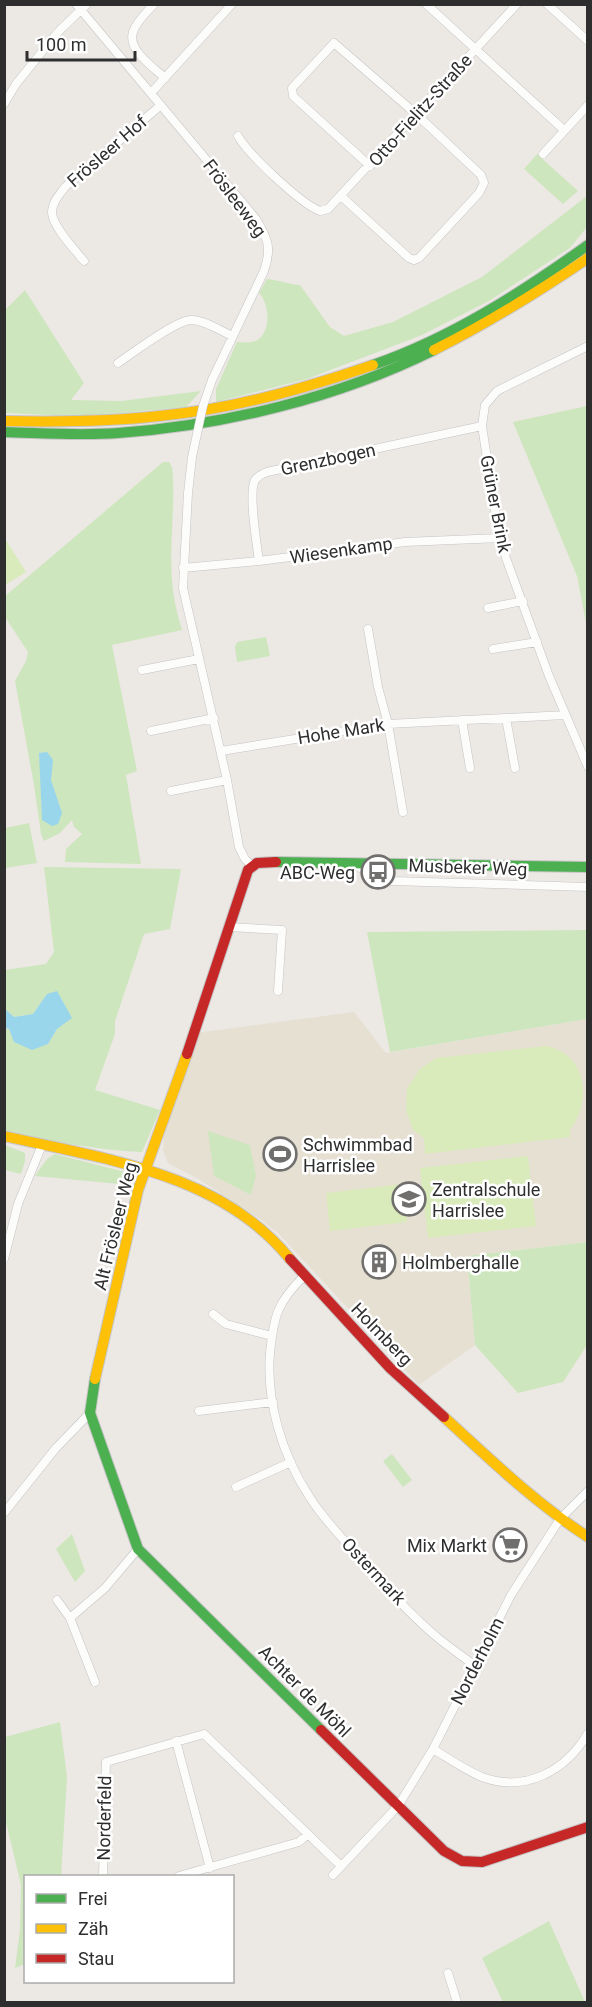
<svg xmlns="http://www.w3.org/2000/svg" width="592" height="2007" font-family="Roboto,sans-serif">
<rect width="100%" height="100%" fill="#ece8e4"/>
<path fill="#e6e0d3" d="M354,1012l32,41 201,-34v223l-120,14 8,89 -56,40 -140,-151 -19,-15 -60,-39 -32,-17 -5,-12 1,-15 32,-103z"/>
<path fill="#cee6be" d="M537,154l41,37 -15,13 -39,-35z
M587,196v31l-17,21 -81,53 -67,34 -115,44 -91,23v-13l21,-47c8,0 17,2 23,-4 11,-10 9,-35 -1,-45l8,-14c11,1 21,5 33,6l30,42 14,9 49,-14 89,-45z
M25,290l59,93 -13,17 50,1 80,-10 -15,16 -64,6 -54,3 -63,-3 -1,-102z
M587,406h1l-1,222 -10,-52 -64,-154z
M163,462h6l3,5c4,37 -3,75 0,112 1,18 5,34 10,51l-70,15 25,126 -11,4 15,89 -76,-2 1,-13 16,-15 -8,-7 -2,-7 -12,13 -16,8 -3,-7 -7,-49 -19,-104 11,-20 2,-9 -23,-35 -1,-20z
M266,637l4,19 -33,6 -2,-15 2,-5z
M29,823l8,40 -32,5v-40z
M44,867l137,2 -11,60 -26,5 -29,87v13l-20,56 65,20 -18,42c-47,-2 -92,-11 -137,-22v-102l43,16 9,-15 -10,-35 -14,20 -19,3 -9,-8v-39l41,-6 8,-12z
M587,930v89l-197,33 -23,-120z
M208,1131l42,14 6,31 -5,19 -37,-19z
M5,1145l20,8v8l-4,13 -16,-4z
M55,1154l70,18 5,13 -95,-9 12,-17z
M587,1242v103l-24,37 -45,11 -43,-48 -8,-89z
M392,1454l20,26 -9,7 -20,-26z
M72,1534l13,37 -10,11 -19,-33z
M60,1722l7,55 -6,99h-35l-1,88 -10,4 5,-38 1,-45 -16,-67v-81z
M549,1921l36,81h-82l-21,-44z"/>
<path fill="#d9eabb" d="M4,537l22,35 -21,13h-1z
M546,1046c42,8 46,56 24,84v7l-145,17 -1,-16 -11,-8 -7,-20 1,-21 12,-19 17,-12z
M528,1156l8,70 -108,12 -8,-70z
M403,1184l4,38 -77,9 -4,-38z"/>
<path fill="#99d6ec" d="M47,752l6,8 -2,20 11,33 -4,11 -6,2 -10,-6 -3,-67z
M57,991l15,27 -15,11 -9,15 -16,6 -18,-8 -5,-13 -4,-1v-19l9,8 19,-3 14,-20z"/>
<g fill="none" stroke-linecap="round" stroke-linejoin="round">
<g stroke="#c5c4c5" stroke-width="9">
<path id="street" d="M76,4l180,215c12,20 16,29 8,52l-52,109
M154,4c-7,8 -18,18 -21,28 -6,18 21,36 32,46
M426,4l138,126
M547,4l41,37
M151,93l81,-89
M4,104l12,-20 42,-52 29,-28
M238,136c10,18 63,68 82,75l8,-2 189,-205
M543,154l45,-49
M341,196l68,62 5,2 5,-2 60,-65 5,-10 -3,-8 -65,-61 -82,-71 -42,45 1,8 77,70
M84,261c-9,-11 -31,-34 -32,-48 0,-11 8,-19 13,-26l96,-82
M588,346l-91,45 -12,14 -3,21 15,97 9,35 43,118 39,91
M118,363c15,-10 59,-44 74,-43 14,1 28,10 40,16
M192,457l-4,36 -5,95 44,192 12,67 6,12 7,7
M259,561c-2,-16 -11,-68 -4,-81 3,-4 7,-6 12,-8l215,-46
M183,568l76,-7 146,-19 95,-4
M488,608l35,-7
M368,629l10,58 10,37 15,88
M493,649l44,-7
M142,670l57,-11
M506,718l9,50
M462,720l8,48
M151,731l63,-13
M221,751l167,-27 177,-9
M171,791l56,-11
M355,864l19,14 18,3 196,6
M229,927l53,3 -4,61
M4,1259l14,-55 24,-59
M304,1276c-27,27 -30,39 -34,77 -4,48 12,102 39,143 13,22 32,40 49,60 25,28 51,58 80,82 11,9 24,18 36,27
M213,1314l13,10 46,12
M199,1411l74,-9
M236,1487l55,-25
M4,1513l52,-65 34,-35
M57,1600l13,18 25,64
M70,1618l35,-30 33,-39
M176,1741l34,127
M433,1749c15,9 32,21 49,28 43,16 84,-6 106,-44
M333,1875l65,-69 35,-57 78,-154 49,-76 28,-28
M103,1876l3,-114 98,-28 137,132
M179,1876l120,-34 9,-8
M448,1973l9,29"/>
</g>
<g stroke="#c5c4c5" stroke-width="12">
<path id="fast" d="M373,365c78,-27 148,-72 215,-120
M4,432c38,1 76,4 114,1 108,-8 219,-35 316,-83
M276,862l312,5
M95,1379l-5,34 48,136 183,181"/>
</g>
<g stroke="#c5c4c5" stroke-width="12">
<path id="slow" d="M434,350c54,-27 104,-58 154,-92
M4,421c52,1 104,1 155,-5 74,-7 144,-27 214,-51
M4,1136c100,23 217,37 286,123
M95,1379l43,-189 49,-136
M444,1417c46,42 91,86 144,120"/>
</g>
<g stroke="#c5c4c5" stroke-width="12">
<path id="jam" d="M187,1054l61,-184 9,-7 19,-1
M290,1259l100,109 54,49
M321,1730l123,121 18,10 20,1 106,-35"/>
</g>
<use href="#street" stroke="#fcfcfb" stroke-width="8"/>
<use href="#fast" stroke="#4caf50" stroke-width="10"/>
<use href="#slow" stroke="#ffc107" stroke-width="10"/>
<use href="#jam" stroke="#c62828" stroke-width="10"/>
<g stroke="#c5c4c5" stroke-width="9" stroke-linecap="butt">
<path id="street-bridge" d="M192,457l11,-51 9,-26"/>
</g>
<use href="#street-bridge" stroke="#fcfcfb" stroke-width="8"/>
</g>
<defs>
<g id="bus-ring" transform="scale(1.725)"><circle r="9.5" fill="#fff" stroke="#706f6e" stroke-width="1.5"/><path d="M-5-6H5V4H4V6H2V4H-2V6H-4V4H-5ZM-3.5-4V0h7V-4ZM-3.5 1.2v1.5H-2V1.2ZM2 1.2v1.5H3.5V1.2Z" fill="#706f6e"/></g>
<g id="stadium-ring" transform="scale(1.725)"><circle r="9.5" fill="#fff" stroke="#706f6e" stroke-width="1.5"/><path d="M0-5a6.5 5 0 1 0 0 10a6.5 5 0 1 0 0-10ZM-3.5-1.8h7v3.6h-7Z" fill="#706f6e"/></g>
<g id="school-ring" transform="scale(1.725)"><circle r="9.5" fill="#fff" stroke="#706f6e" stroke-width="1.5"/><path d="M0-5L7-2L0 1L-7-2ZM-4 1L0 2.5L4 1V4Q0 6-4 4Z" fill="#706f6e"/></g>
<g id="building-ring" transform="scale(1.725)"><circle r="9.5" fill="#fff" stroke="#706f6e" stroke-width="1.5"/><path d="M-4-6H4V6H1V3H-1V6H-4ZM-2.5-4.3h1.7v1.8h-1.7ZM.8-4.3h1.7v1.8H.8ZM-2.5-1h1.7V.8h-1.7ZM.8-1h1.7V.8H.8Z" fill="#706f6e"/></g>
<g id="supermarket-ring" transform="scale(1.725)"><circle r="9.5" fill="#fff" stroke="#706f6e" stroke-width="1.5"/><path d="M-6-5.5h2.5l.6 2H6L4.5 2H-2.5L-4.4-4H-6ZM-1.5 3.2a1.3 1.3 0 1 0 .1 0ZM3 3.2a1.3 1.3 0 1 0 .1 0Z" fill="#706f6e"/></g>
</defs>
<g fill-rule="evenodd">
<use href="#bus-ring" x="378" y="872"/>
<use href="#stadium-ring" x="280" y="1154"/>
<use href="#school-ring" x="409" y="1199"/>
<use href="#building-ring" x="379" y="1262"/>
<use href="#supermarket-ring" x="510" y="1545"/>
</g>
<g text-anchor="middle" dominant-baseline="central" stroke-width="5" stroke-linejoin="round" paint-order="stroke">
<g font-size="18" fill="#2e2e2e" stroke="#fff">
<text transform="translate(420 110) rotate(-48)">Otto-Fielitz-Straße</text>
<text transform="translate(107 151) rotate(-41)">Frösleer Hof</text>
<text transform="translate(235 198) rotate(53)">Frösleeweg</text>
<text transform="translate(328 459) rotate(-12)">Grenzbogen</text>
<text transform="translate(496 504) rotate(79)">Grüner Brink</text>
<text transform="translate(341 550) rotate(-8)">Wiesenkamp</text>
<text transform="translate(341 731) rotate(-9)">Hohe Mark</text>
<text transform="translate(468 867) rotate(2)">Musbeker Weg</text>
<text transform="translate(115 1226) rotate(-76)">Alt Frösleer Weg</text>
<text transform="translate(382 1334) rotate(46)">Holmberg</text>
<text transform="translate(374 1571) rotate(47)">Ostermark</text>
<text transform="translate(477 1661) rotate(-63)">Norderholm</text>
<text transform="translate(305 1691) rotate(45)">Achter de Möhl</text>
<text transform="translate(104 1818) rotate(-89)">Norderfeld</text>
</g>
<g font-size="18" fill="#2e2e2e" stroke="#fff" text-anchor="start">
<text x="355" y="872" text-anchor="end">ABC-Weg</text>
<text x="303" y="1144">Schwimmbad<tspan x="303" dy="21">Harrislee</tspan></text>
<text x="432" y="1189">Zentralschule<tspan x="432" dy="21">Harrislee</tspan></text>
<text x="402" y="1262">Holmberghalle</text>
<text x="487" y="1545" text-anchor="end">Mix Markt</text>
</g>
</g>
<rect width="592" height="2007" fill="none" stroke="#2e2e2e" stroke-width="12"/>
<rect x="24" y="1875" width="210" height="108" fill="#ffffff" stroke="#ababab" stroke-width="1.5"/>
<rect x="36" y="1894" width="30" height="9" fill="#4caf50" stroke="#ababab" stroke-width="1.5"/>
<text x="78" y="1905" font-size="18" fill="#2e2e2e">Frei</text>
<rect x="36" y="1924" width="30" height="9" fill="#ffc107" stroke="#ababab" stroke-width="1.5"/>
<text x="78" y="1935" font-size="18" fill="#2e2e2e">Zäh</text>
<rect x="36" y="1954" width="30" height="9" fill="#c62828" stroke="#ababab" stroke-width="1.5"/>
<text x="78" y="1965" font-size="18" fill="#2e2e2e">Stau</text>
<path d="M27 51v9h108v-9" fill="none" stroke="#2e2e2e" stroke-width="3"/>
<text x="36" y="51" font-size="18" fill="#2e2e2e" stroke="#ffffff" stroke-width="4.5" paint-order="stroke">100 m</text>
</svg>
